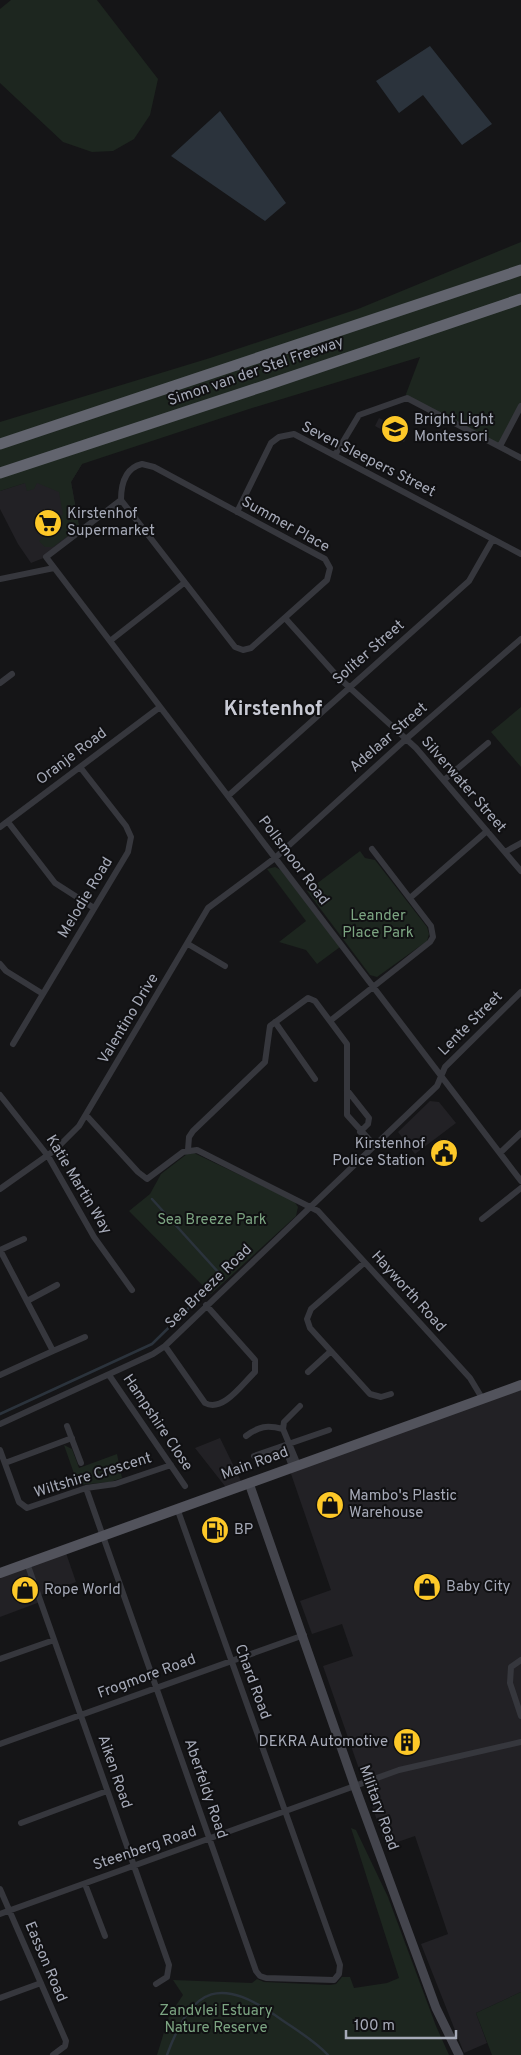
<svg xmlns="http://www.w3.org/2000/svg" width="521" height="2055" font-family="Overpass,sans-serif">
<rect width="100%" height="100%" fill="#151517"/>
<path fill="#222125" d="M391,415l16,9 -2,4 5,3 -6,11 -29,-16 4,-8 8,4z
M82,464l-11,18 9,49 -34,26 -15,6 -13,-19 -18,-35v-18z
M430,1101l9,1 17,21 -41,31 -17,-22z
M521,1385v607l-45,21 11,30 -23,10 -43,-109 27,-10 -33,-98 -29,10 -63,-180 30,-10 -11,-32 -30,10 -12,-33 31,-11 -42,-122z
M220,1438l23,47 -15,5 -33,-42z
M65,1550l11,32 -38,14 2,6 -40,15v-44z"/>
<path fill="#1d261f" d="M11,0h86l61,79 -8,36 -16,24 -21,12 -21,1 -29,-10 -63,-59v-74z
M521,242v164l-21,40 -93,-48 -1,-4 14,-37 -171,52 -167,55 -11,18 8,45 -26,20h-8l-6,-6 5,-4 -6,-10 5,-1 8,10 10,-6 -2,-14 4,-1 -4,-23 -22,-9 -3,6 -7,2 -2,-8 -25,8v-69l210,-64 148,-49z
M521,707v60l-30,-35z
M360,851l5,7 10,2 52,67 2,7 -2,7 -50,36 -7,-2 -63,-84z
M275,867l6,3 59,77 -23,17 -11,-14 -27,-8 27,-21 -39,-52z
M194,1153l100,48 4,6 -2,9 -85,78 -82,-83 21,-17 11,-20 26,-20z
M64,1445l8,4 7,19 38,-14 5,24 -12,4 -32,3z
M351,1828l5,2 32,67 48,129 13,29h-292l12,-39 14,-21 -10,-15 79,3 5,-4 7,3 66,3 6,-1 6,-7h8l4,11 33,-5 12,-5z
M521,1992v63h-29l-16,-42z"/>
<path fill="#2b333c" d="M430,46l62,78 -30,21 -39,-50 -24,18 -23,-32z
M220,111l66,92 -21,18 -94,-65z"/>
<g fill="none" stroke-linecap="round" stroke-linejoin="round">
<path stroke="#2b333c" stroke-width="2.5" d="M152,1199l67,74 -10,13
M0,1414l152,-70 53,-52
M167,2055c26,-71 54,-79 115,-35 16,11 33,21 46,35"/>
<path stroke="#36373d" stroke-width="6" d="M500,446l21,-40
M335,455l24,-40 48,-17 114,60
M142,464l12,3 171,92 5,9 -3,12 -76,68 -8,2 -8,-3 -114,-147c0,-16 4,-32 21,-36z
M121,500l-75,57 475,624
M237,512l34,-69 8,-6 15,-3 227,120
M0,579l54,-11
M285,618l53,59 78,71 105,123
M110,641l74,-58
M0,683l12,-9
M444,780l44,-37
M228,796l241,-215 24,-42
M8,822l47,61 39,25
M0,827l160,-120
M505,852l16,-9
M410,898l77,-67
M188,944l37,22
M0,964l6,7 37,23
M330,1021l100,-79 3,-5 -2,-11 -59,-77
M275,1022l40,57
M13,1044l115,-192 3,-15 -5,-11 -46,-59
M347,1090l22,28 -1,6 -8,8
M0,1095l48,61 46,81 38,53
M86,1115l52,57 9,7 36,-27 14,-2 121,61 152,167 12,20
M188,1150l1,-13 4,-6 72,-69 5,-36 38,-28 7,3 32,43v71l28,31
M500,1153l21,-20
M0,1189l55,-39 24,-24 129,-218 67,-50 131,-119 115,-100
M482,1219l39,-31
M364,1263l-53,46 -4,10 3,9 60,66 11,3 10,-3
M27,1301l30,-16
M165,1346l40,57c18,10 38,-20 50,-31v-12l-49,-55
M53,1351l32,-14
M308,1372l23,-21
M0,1375l53,-24 -53,-101 24,-11
M109,1375l76,111
M0,1424l153,-70 12,-8 272,-260 8,-19 76,-75
M67,1426l14,37
M283,1429l1,-7 16,-16
M246,1436c13,-10 21,-11 37,-7l15,36
M288,1445l-2,5 6,17
M0,1450l19,52 8,6 59,-20 29,-4 56,-19
M254,1456l75,-26
M5,1463l67,-25
M86,1488l170,483 4,5 6,2 68,2 5,-6 1,-9 -163,-457
M27,1563l142,402 -2,12 -11,7
M0,1659l54,-19
M521,1660l-10,7 -1,16 11,33
M0,1744l304,-109
M21,1823l86,-32
M85,1884l20,52
M0,1889l66,152 -1,5 -12,9
M0,1914l399,-144 122,-28
M0,1998l41,-15"/>
<path stroke="#44454d" stroke-width="9" d="M249,1483l106,304 81,221 23,47"/>
<path stroke="#52535c" stroke-width="10" d="M0,1573l521,-188"/>
<path stroke="#62646e" stroke-width="11" d="M0,444l521,-174
M0,473l264,-87 257,-87"/>
</g>
<defs>
<g id="school-disc" transform="scale(1.4375)"><circle r="9.5" fill="#fdc828" stroke="#101012"/><path d="M0-5L7-2L0 1L-7-2ZM-4 1L0 2.5L4 1V4Q0 6-4 4Z" fill="#111"/></g>
<g id="supermarket-disc" transform="scale(1.4375)"><circle r="9.5" fill="#fdc828" stroke="#101012"/><path d="M-6-5.5h2.5l.6 2H6L4.5 2H-2.5L-4.4-4H-6ZM-1.5 3.2a1.3 1.3 0 1 0 .1 0ZM3 3.2a1.3 1.3 0 1 0 .1 0Z" fill="#111"/></g>
<g id="civic-disc" transform="scale(1.4375)"><circle r="9.5" fill="#fdc828" stroke="#101012"/><path d="M-.6-6.5H3V-4.5H.6V-3L4-1V1h2V6H-6V1h2V-1L-.6-3ZM-1.2 2.5V6h2.4V2.5Z" fill="#111"/></g>
<g id="shop-disc" transform="scale(1.4375)"><circle r="9.5" fill="#fdc828" stroke="#101012"/><path d="M-5-2.5h2.3a2.7 3.5 0 0 1 5.4 0H5L5.5 6h-11ZM-1.5-2.5h3a1.5 2.3 0 0 0-3 0Z" fill="#111"/></g>
<g id="fuel-disc" transform="scale(1.4375)"><circle r="9.5" fill="#fdc828" stroke="#101012"/><path d="M-5.5-6h7V0h2V4h1.3V-2.5L3-4.5l.8-.8L6-3V5H2.5V1h-1V6h-7ZM-4.2-4.7v3.2H.2V-4.7Z" fill="#111"/></g>
<g id="building-disc" transform="scale(1.4375)"><circle r="9.5" fill="#fdc828" stroke="#101012"/><path d="M-4-6H4V6H1V3H-1V6H-4ZM-2.5-4.3h1.7v1.8h-1.7ZM.8-4.3h1.7v1.8H.8ZM-2.5-1h1.7V.8h-1.7ZM.8-1h1.7V.8H.8Z" fill="#111"/></g>
</defs>
<g fill-rule="evenodd">
<use href="#school-disc" x="395" y="429"/>
<use href="#supermarket-disc" x="48" y="523"/>
<use href="#civic-disc" x="444" y="1153"/>
<use href="#shop-disc" x="330" y="1505"/>
<use href="#fuel-disc" x="215" y="1530"/>
<use href="#shop-disc" x="427" y="1587"/>
<use href="#shop-disc" x="25" y="1590"/>
<use href="#building-disc" x="407" y="1742"/>
</g>
<g text-anchor="middle" dominant-baseline="central" stroke-width="4" stroke-linejoin="round" paint-order="stroke">
<g font-size="15" fill="#a6aab8" stroke="#101012">
<text transform="translate(256 372) rotate(-19)">Simon van der Stel Freeway</text>
<text transform="translate(368 460) rotate(27)">Seven Sleepers Street</text>
<text transform="translate(285 525) rotate(29)">Summer Place</text>
<text transform="translate(369 653) rotate(-41)">Soliter Street</text>
<text transform="translate(389 738) rotate(-41)">Adelaar Street</text>
<text transform="translate(72 757) rotate(-37)">Oranje Road</text>
<text transform="translate(463 785) rotate(49)">Silverwater Street</text>
<text transform="translate(293 861) rotate(53)">Pollsmoor Road</text>
<text transform="translate(86 898) rotate(-59)">Melodie Road</text>
<text transform="translate(129 1019) rotate(-59)">Valentino Drive</text>
<text transform="translate(471 1024) rotate(-45)">Lente Street</text>
<text transform="translate(78 1185) rotate(59)">Katie Martin Way</text>
<text transform="translate(209 1287) rotate(-44)">Sea Breeze Road</text>
<text transform="translate(408 1292) rotate(48)">Hayworth Road</text>
<text transform="translate(157 1423) rotate(56)">Hampshire Close</text>
<text transform="translate(255 1464) rotate(-20)">Main Road</text>
<text transform="translate(93 1476) rotate(-17)">Wiltshire Crescent</text>
<text transform="translate(147 1677) rotate(-20)">Frogmore Road</text>
<text transform="translate(252 1682) rotate(70)">Chard Road</text>
<text transform="translate(114 1772) rotate(71)">Aiken Road</text>
<text transform="translate(205 1789) rotate(71)">Aberfeldy Road</text>
<text transform="translate(378 1808) rotate(70)">Military Road</text>
<text transform="translate(145 1849) rotate(-19)">Steenberg Road</text>
<text transform="translate(45 1962) rotate(67)">Easson Road</text>
</g>
<g font-size="15" fill="#a6aab8" stroke="#101012" text-anchor="start">
<text x="414" y="420">Bright Light<tspan x="414" dy="17">Montessori</tspan></text>
<text x="67" y="514">Kirstenhof<tspan x="67" dy="17">Supermarket</tspan></text>
<text x="425" y="1144" text-anchor="end">Kirstenhof<tspan x="425" dy="17">Police Station</tspan></text>
<text x="349" y="1496">Mambo's Plastic<tspan x="349" dy="17">Warehouse</tspan></text>
<text x="234" y="1530">BP</text>
<text x="446" y="1587">Baby City</text>
<text x="44" y="1590">Rope World</text>
<text x="388" y="1742" text-anchor="end">DEKRA Automotive</text>
</g>
<g font-size="15" fill="#7ca582" stroke="#101012">
<text x="378" y="916">Leander<tspan x="378" dy="17">Place Park</tspan></text>
<text x="212" y="1220">Sea Breeze Park</text>
<text x="216" y="2011">Zandvlei Estuary<tspan x="216" dy="17">Nature Reserve</tspan></text>
</g>
<g font-size="20" font-weight="bold" fill="#c8cad4" stroke="#101012">
<text x="273" y="710">Kirstenhof</text>
</g>
</g>
<path d="M346 2030v8h110v-8" fill="none" stroke="#a6aab8" stroke-width="2.5"/>
<text x="354" y="2030" font-size="15" fill="#a6aab8" stroke="#101012" stroke-width="4" paint-order="stroke">100 m</text>
</svg>
